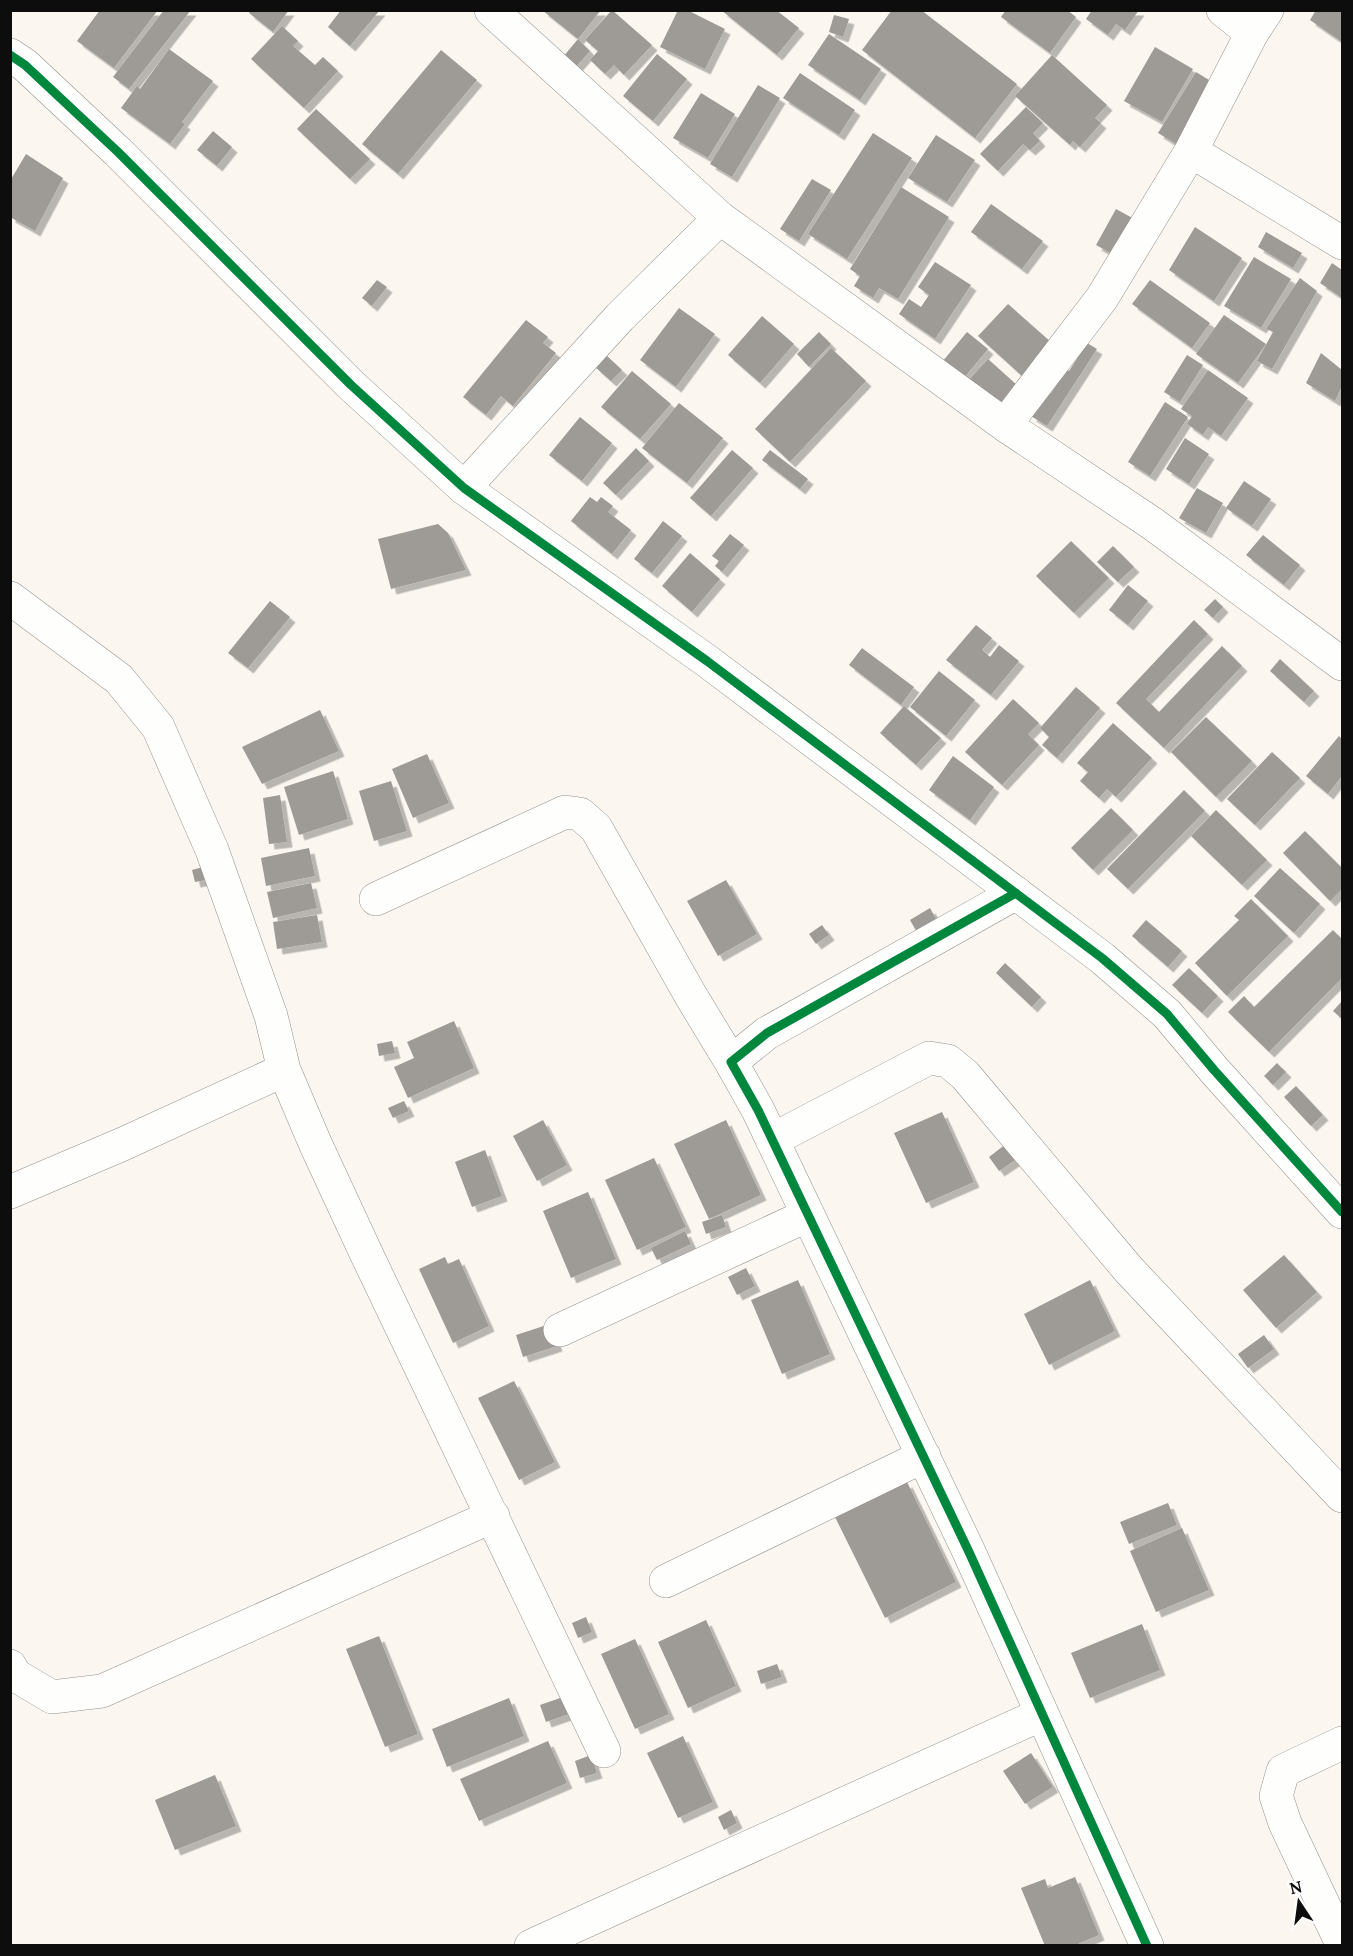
<svg xmlns="http://www.w3.org/2000/svg" width="1353" height="1956" font-family="Lora,serif">
<defs>
<filter id="shadow"><feDropShadow dx="5.5" dy="5.5" stdDeviation="0" flood-color="#0004"/></filter>
</defs>
<rect width="100%" height="100%" fill="#fbf6f0"/>
<path fill="#9e9a96" filter="url(#shadow)" d="M100,10h58l-44,58 -37,-27z
M164,10h27l-62,79 -16,-12z
M251,10h38l-16,22 -24,-19z
M341,10h39l-30,36 -22,-19z
M542,10h59l-23,29z
M612,10l40,35 -28,30 -10,-10 -9,9 -15,-14 8,-9 -13,-11z
M678,10h9l38,19 -20,40 -45,-22z
M721,10h55l23,18 -22,27z
M892,10h29l96,74 -42,54 -113,-88z
M1006,10h61l9,7 -26,36 -49,-36z
M1092,10h47l-14,20 -9,-6 -8,11 -22,-16z
M1316,10h26v32l-32,-22z
M834,15l15,4 -6,18 -14,-5z
M282,26l16,15 -5,5 22,19 8,-8 15,14 -34,37 -53,-49z
M829,34l52,35 -21,31 -52,-35z
M578,39l12,12 -15,17 -12,-11z
M1155,47l38,22 -31,53 -38,-21z
M169,49l44,32 -31,41 3,2 -15,20 -49,-36 16,-22 3,3z
M441,50l36,30 -79,94 -36,-30z
M657,54l30,25 -34,42 -30,-25z
M1052,55l55,50 -12,13 6,5 -21,24 -7,-6 -3,4 -55,-49z
M1196,72l18,11 -38,61 -18,-11z
M800,73l55,37 -16,25 -56,-37z
M758,85l22,13 -48,79 -22,-13z
M701,93l34,21 -27,44 -35,-20z
M1026,107l17,16 -10,10 7,8 -10,9 -7,-6 -25,27 -18,-17z
M316,109l54,50 -20,20 -53,-50z
M213,131l19,16 -15,19 -20,-16z
M873,133l39,25 -65,101 -39,-25z
M936,135l39,25 -28,42 -39,-24z
M26,154l37,24 -28,53 -25,-14v-36z
M812,179l19,11 -32,51 -19,-12z
M901,187l48,30 -51,82 -19,-11 -6,10 -19,-12 6,-10 -10,-7z
M991,204l52,37 -21,28 -51,-37z
M1116,209l20,11 -20,36 -20,-11z
M1195,227l47,31 -28,43 -45,-31z
M1266,232l36,21 -9,15 -35,-21z
M1254,257l37,22 -30,49 -37,-22z
M935,262l36,23 -36,54 -36,-25 10,-15 12,8 8,-12 -11,-8z
M1332,263l10,7v28l-22,-15z
M1300,278l17,13 -45,78 -15,-8 16,-29 -7,-3z
M377,280l10,7 -15,19 -10,-8z
M1150,280l60,43 -18,25 -60,-44z
M1008,304l44,39 -30,33 -44,-40z
M679,308l36,26 -39,53 -36,-27z
M1224,315l42,29 -28,39 -42,-29z
M762,316l32,28 -34,39 -32,-28z
M526,320l22,17 -5,6 13,10 -43,53 -12,-10 -15,19 -23,-18z
M819,332l12,12 -22,23 -12,-13z
M967,332l21,17 -25,30 -21,-17z
M1087,343l10,6 -50,77 -16,-10 17,-26 3,3 15,-24 3,2z
M831,348l35,33 -76,81 -35,-33z
M1321,353l21,17v16l-7,15 -29,-18z
M606,355l16,15 -11,11 -16,-14z
M1187,355l16,10 -23,37 -16,-10z
M988,359l30,27 -21,23 -30,-27z
M1208,370l40,28 -27,38 -13,-9 -5,8 -16,-11 5,-8 -11,-7z
M632,371l39,33 -31,35 -39,-32z
M1165,402l23,15 -38,59 -22,-14z
M679,403l44,35 -36,45 -45,-35z
M580,417l32,26 -30,38 -33,-26z
M1185,438l24,16 -20,30 -23,-15z
M636,448l13,13 -33,34 -13,-12z
M732,450l21,18 -42,48 -21,-18z
M770,450l38,29 -8,10 -38,-29z
M1244,481l27,18 -19,27 -26,-18z
M1197,488l26,15 -17,30 -27,-15z
M590,497l7,5 4,-5 12,9 -5,6 23,18 -19,24 -41,-33z
M663,521l19,15 -30,37 -18,-14z
M438,524l10,9 18,37 -75,19 -13,-50z
M730,534l14,11 -22,27 -7,-6 4,-5 -7,-5z
M1263,535l37,30 -16,20 -38,-30z
M1071,541l38,37 -35,35 -38,-37z
M1113,546l21,21 -16,15 -21,-20z
M690,553l30,26 -28,33 -30,-26z
M1128,585l20,16 -20,24 -19,-15z
M1215,599l8,8 -10,11 -9,-8z
M270,601l20,16 -42,51 -20,-15z
M1194,620l14,14 -62,65 13,13 63,-66 20,20 -78,82 -48,-45z
M976,625l16,13 -10,12 8,7 9,-12 20,16 -28,34 -45,-35z
M862,648l52,39 -13,18 -52,-40z
M1280,659l34,32 -10,11 -34,-31z
M939,671l36,29 -29,36 -36,-29z
M1076,687l24,21 -43,50 -15,-13 7,-8 -9,-9z
M1013,699l26,24 -11,11 11,11 -37,40 -37,-33z
M904,706l37,32 -25,27 -36,-32z
M320,710l19,41 -77,33 -20,-37z
M1206,717l46,44 -36,36 -45,-45z
M1113,723l39,35 -36,39 -9,-8 -8,9 -19,-17 8,-9 -11,-9z
M1339,736l3,3v37l-14,18 -22,-18z
M1272,752l28,26 -45,47 -28,-26z
M427,754l22,49 -36,15 -21,-49z
M953,756l41,31 -24,33 -41,-30z
M333,771l15,48 -49,16 -15,-48z
M391,781l16,50 -33,10 -15,-50z
M1184,790l21,21 -77,78 -21,-20z
M280,795l7,47 -18,2 -6,-46z
M1111,808l22,22 -40,40 -22,-22z
M1216,810l51,50 -25,25 -51,-49z
M1305,831l37,37v21l-12,12 -47,-48z
M309,848l6,28 -49,10 -5,-28z
M203,867l3,13 -11,2 -3,-12z
M1280,868l40,36 -26,29 -40,-37z
M726,880l31,54 -39,22 -31,-55z
M311,883l6,25 -44,10 -6,-26z
M1251,899l37,37 -61,60 -32,-33 44,-43 -5,-4z
M930,908l9,16 -20,12 -9,-16z
M317,915l5,27 -45,7 -4,-27z
M1146,920l36,31 -14,16 -36,-31z
M822,925l7,10 -13,9 -7,-10z
M1333,930l9,9v39l-73,74 -41,-40 16,-16 10,11z
M1005,963l36,34 -9,10 -36,-34z
M1189,968l29,28 -16,17 -30,-28z
M1342,1001v18l-9,-8z
M454,1021l20,47 -66,30 -14,-31 20,-9 -7,-16z
M392,1041l3,12 -16,3 -2,-12z
M1277,1063l9,9 -13,13 -9,-9z
M1296,1086l27,29 -12,11 -27,-29z
M404,1101l5,10 -16,7 -5,-10z
M942,1112l32,70 -48,21 -32,-70z
M543,1120l24,45 -30,16 -24,-45z
M726,1120l35,75 -52,24 -35,-75z
M1006,1144l11,15 -18,12 -10,-14z
M485,1150l17,46 -30,11 -17,-45z
M654,1158l32,69 -49,23 -32,-70z
M588,1192l28,67 -45,19 -28,-67z
M722,1215l4,12 -20,7 -4,-12z
M685,1231l6,13 -34,16 -6,-12z
M1284,1255l33,37 -41,36 -33,-38z
M445,1257l3,7 11,-5 30,67 -36,17 -34,-74z
M746,1268l9,18 -18,9 -9,-18z
M798,1280l32,74 -48,20 -31,-74z
M1090,1280l25,51 -66,34 -25,-51z
M550,1324l7,22 -34,11 -7,-22z
M1264,1335l10,14 -26,19 -10,-14z
M514,1381l41,81 -36,18 -41,-82z
M907,1482l49,100 -71,36 -50,-101z
M1168,1503l9,22 -48,19 -9,-22z
M1182,1528l27,62 -53,22 -26,-61z
M586,1617l6,15 -14,6 -6,-15z
M706,1620l30,66 -48,22 -30,-66z
M1142,1624l18,46 -70,28 -19,-45z
M379,1636l39,98 -33,13 -39,-98z
M635,1639l34,75 -34,15 -34,-75z
M777,1664l5,13 -21,7 -4,-13z
M563,1697l6,17 -23,8 -6,-17z
M509,1698l15,38 -77,31 -15,-38z
M683,1736l30,66 -35,16 -31,-65z
M548,1741l19,42 -88,38 -19,-42z
M1031,1753l22,34 -28,17 -22,-33z
M591,1755l6,18 -17,5 -5,-17z
M215,1775l21,51 -61,24 -20,-50z
M731,1810l6,13 -13,7 -6,-13z
M1075,1877l24,58 -26,11h-28l-24,-58 24,-9 3,9z"/>
<g fill="none" stroke-linecap="round" stroke-linejoin="round">
<g stroke="#94928f" stroke-width="34">
<path id="minor" d="M491,10l229,208 285,207 148,99 189,140
M1223,10l29,23
M1191,151l151,92
M1005,425l97,-127 89,-147 61,-118 15,-23
M464,488l156,-171 100,-99
M10,598l109,81 39,48 54,123 59,166 13,54 -161,74 -113,48
M1016,893l-249,140 -36,29 27,48 211,442 178,394
M376,899l189,-87 15,2 16,14 95,168 40,66
M284,1070l31,73 51,110 238,498
M772,1140l157,-82 19,3 17,14 164,195 213,226
M560,1330l248,-115
M666,1581l258,-125
M10,1666l5,9 37,22 50,-6 391,-175
M1342,1743l-59,28 -7,25 9,27 57,121
M531,1946l511,-232"/>
</g>
<g stroke="#94928f" stroke-width="34">
<path id="tertiary" d="M10,55l15,10 93,87 233,233 113,103 243,173 395,297 65,56 47,56 128,142"/>
</g>
<use href="#minor" stroke="#fefefd" stroke-width="33"/>
<use href="#tertiary" stroke="#fefefd" stroke-width="33"/>
<g stroke="#fff" stroke-width="13">
<path id="cycleway" d="M10,55l15,10 93,87 233,233 113,103 243,173 395,297 65,56 47,56 128,142
M1016,893l-249,140 -36,29 27,48 211,442 178,394"/>
</g>
<use href="#cycleway" stroke="#00873e" stroke-width="9"/>
</g>
<rect width="1353" height="1956" fill="none" stroke="#0d0d0d" stroke-width="24"/>
<g transform="translate(1299 1902) rotate(347)" stroke="#ffffff" stroke-width="4.5" paint-order="stroke">
<path d="M0-4.5L10 22L0 15L-10 22Z" fill="#0d0d0d"/>
<text y="-9" font-size="16" font-weight="bold" text-anchor="middle" fill="#0d0d0d">N</text>
</g>
</svg>
